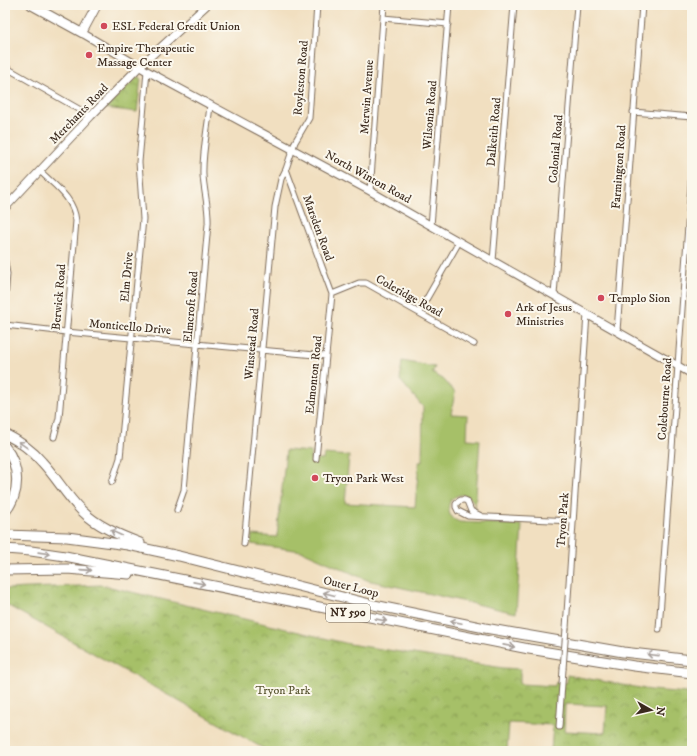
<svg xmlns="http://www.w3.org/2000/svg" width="697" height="756" font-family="'IM FELL DW Pica',serif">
<defs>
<pattern id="park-crowns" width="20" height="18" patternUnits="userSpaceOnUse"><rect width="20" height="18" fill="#a6c067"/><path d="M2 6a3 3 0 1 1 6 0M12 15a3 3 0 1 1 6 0" fill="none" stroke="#889c54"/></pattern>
</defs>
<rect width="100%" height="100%" fill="#fbf7ec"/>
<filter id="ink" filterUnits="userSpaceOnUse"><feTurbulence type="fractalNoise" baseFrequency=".025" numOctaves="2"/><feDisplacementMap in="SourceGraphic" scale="8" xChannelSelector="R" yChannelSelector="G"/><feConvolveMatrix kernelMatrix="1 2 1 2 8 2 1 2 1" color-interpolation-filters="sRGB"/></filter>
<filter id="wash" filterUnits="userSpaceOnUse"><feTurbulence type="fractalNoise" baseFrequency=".012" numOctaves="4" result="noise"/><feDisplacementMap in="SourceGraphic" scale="16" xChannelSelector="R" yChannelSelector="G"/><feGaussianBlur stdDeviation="0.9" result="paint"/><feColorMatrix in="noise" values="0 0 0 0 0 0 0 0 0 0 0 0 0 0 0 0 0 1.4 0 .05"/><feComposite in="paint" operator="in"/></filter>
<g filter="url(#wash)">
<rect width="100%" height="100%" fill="#f1dfc0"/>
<path fill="url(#park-crowns)" stroke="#707542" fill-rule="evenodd" d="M138,76l3,2 -4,34 -32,-4z
M102,585l247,59 154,24 17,1v15l35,2 1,-4 11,1v-8l84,15 37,3 -1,19 5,1v38h-141l2,-26 -44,-2 -2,28h-239l-263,-147v-15zM565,704l42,2 -2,27 -41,-2z"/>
<path fill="#a6c067" stroke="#707542" d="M402,361l33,6 -3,6 11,6 12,13 -4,22 17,1 -1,24 13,1 -5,69c-1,-22 -30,-16 -26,2 1,6 5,9 11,11l62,3 -6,88 -149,-33 -65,-29 -51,-7 1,-9 25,2 9,-87 25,2 -1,7 13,1 1,-6 25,2 -4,47 70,4 4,-45h3l1,-55 -23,-27z"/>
</g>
<g filter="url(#ink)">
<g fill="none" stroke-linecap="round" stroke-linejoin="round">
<g stroke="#7b6957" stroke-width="7">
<path id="street" d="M383,18l65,6
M5,67l86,49
M633,112l59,5
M286,169l46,125 -16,165
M40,171c15,15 34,27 36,50l-17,197 -5,19
M370,191l14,-186
M431,226l18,-221
M493,261l21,-256
M5,262l2,12 -2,25
M332,294l27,-11h7l108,61
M554,295l23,-290
M419,312l40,-70
M5,325l61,7 260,24
M617,331l25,-326
M112,482l8,-24 23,-239 -4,-57 8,-91
M177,510l7,-20 24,-266c1,-16 -4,-32 -5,-49 -1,-23 5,-47 7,-70
M481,516l-10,-5 -4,-10c-4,-2 -8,-1 -11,3v3l2,4 10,5 104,5
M244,544l31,-337 6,-28 5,-10 9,-27 14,-24 8,-113
M566,628l21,-314
M659,629l33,-459
M559,727l4,-58"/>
</g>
<g stroke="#7b6957" stroke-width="9">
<path id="secondary" d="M82,33l65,38 223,120 322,183
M5,208l86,-92 48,-49 68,-62"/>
</g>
<g stroke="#7b6957" stroke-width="10">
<path id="primary" d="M31,5l51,28 15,-28"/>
</g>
<g stroke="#7b6957" stroke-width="11">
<path id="highway" d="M5,434c14,7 27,16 37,28 14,15 24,33 39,48 16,16 38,25 59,33
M5,447c15,19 16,46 0,65
M5,535l62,2 61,8 51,11 195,49 111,23 138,24 69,8
M5,549l26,2 34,5 464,93 105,17 58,7
M5,570l62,-1 62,5"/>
</g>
<use href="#street" stroke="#fff" stroke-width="5"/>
<use href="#secondary" stroke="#fff" stroke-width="7"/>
<use href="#primary" stroke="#fff" stroke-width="8"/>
<use href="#highway" stroke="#fff" stroke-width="9"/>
<g stroke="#7b6957" stroke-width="7" stroke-linecap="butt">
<path id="street-bridge" d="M563,669l3,-41"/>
</g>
<use href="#street-bridge" stroke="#fff" stroke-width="5"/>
</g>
<defs><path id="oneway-shaft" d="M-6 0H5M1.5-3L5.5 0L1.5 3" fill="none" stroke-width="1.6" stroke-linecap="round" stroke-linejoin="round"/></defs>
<g stroke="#a79f9a">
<use href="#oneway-shaft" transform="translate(23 445) rotate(-145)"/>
<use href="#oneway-shaft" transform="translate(116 533) rotate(-155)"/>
<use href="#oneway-shaft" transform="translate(44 553) rotate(8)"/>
<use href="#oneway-shaft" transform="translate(86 570) rotate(4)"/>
<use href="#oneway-shaft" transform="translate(199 583) rotate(11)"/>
<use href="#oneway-shaft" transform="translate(329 594) rotate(-166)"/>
<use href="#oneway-shaft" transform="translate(381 620) rotate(11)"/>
<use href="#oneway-shaft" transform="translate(456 622) rotate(-168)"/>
<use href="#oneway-shaft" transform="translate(509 646) rotate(11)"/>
<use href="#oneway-shaft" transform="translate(653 655) rotate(-174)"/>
</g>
</g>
<g fill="#d1495b" stroke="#fbf7ec" stroke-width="1.5">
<circle cx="104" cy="26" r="4"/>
<circle cx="89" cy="55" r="4"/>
<circle cx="601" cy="298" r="4"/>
<circle cx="508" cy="314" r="4"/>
<circle cx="315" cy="478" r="4"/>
</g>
<g text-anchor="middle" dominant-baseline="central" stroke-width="4" stroke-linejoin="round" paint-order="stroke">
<rect fill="#fbf7ec" stroke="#75685c" stroke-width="1" x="326" y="604" width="44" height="18" rx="3"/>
<g font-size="11" font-weight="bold" fill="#3b2a1e">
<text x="348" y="613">NY 590</text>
</g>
<g font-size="12" fill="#3b2a1e" stroke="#fbf7ec" text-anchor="start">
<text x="112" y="26">ESL Federal Credit Union</text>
<text x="97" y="48">Empire Therapeutic<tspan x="97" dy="14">Massage Center</tspan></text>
<text x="609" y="298">Templo Sion</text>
<text x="516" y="307">Ark of Jesus<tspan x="516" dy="14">Ministries</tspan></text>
<text x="323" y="478">Tryon Park West</text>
</g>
<g font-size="12" fill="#3b2a1e" stroke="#fbf7ec">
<text transform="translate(301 78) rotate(-85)">Royleston Road</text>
<text transform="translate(367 97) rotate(-86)">Merwin Avenue</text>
<text transform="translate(79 114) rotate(-46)">Merchants Road</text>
<text transform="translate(430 115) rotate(-85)">Wilsonia Road</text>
<text transform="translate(494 132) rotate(-85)">Dalkeith Road</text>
<text transform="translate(556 149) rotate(-85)">Colonial Road</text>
<text transform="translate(619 167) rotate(-86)">Farmington Road</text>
<text transform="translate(368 177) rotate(29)">North Winton Road</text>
<text transform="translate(318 228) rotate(70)">Marsden Road</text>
<text transform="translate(127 277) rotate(-85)">Elm Drive</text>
<text transform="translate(409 296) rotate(29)">Coleridge Road</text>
<text transform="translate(59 297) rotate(-85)">Berwick Road</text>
<text transform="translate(191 307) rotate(-85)">Elmcroft Road</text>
<text transform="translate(130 327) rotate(5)">Monticello Drive</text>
<text transform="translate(252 344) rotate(-85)">Winstead Road</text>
<text transform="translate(314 375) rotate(-84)">Edmonton Road</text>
<text transform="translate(665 399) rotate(-86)">Colebourne Road</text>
<text transform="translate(563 520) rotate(-86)">Tryon Park</text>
<text transform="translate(351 587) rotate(14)">Outer Loop</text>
</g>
<g font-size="12" fill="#5b5734" stroke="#fbf7ec">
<text x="283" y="690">Tryon Park</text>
</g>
</g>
<rect width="697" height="756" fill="none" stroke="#fbf7ec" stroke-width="20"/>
<g transform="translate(651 710) rotate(98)" stroke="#fbf7ec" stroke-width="3" paint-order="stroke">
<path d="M0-3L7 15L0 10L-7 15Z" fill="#3b2a1e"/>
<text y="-6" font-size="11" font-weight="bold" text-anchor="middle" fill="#3b2a1e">N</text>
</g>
</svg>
